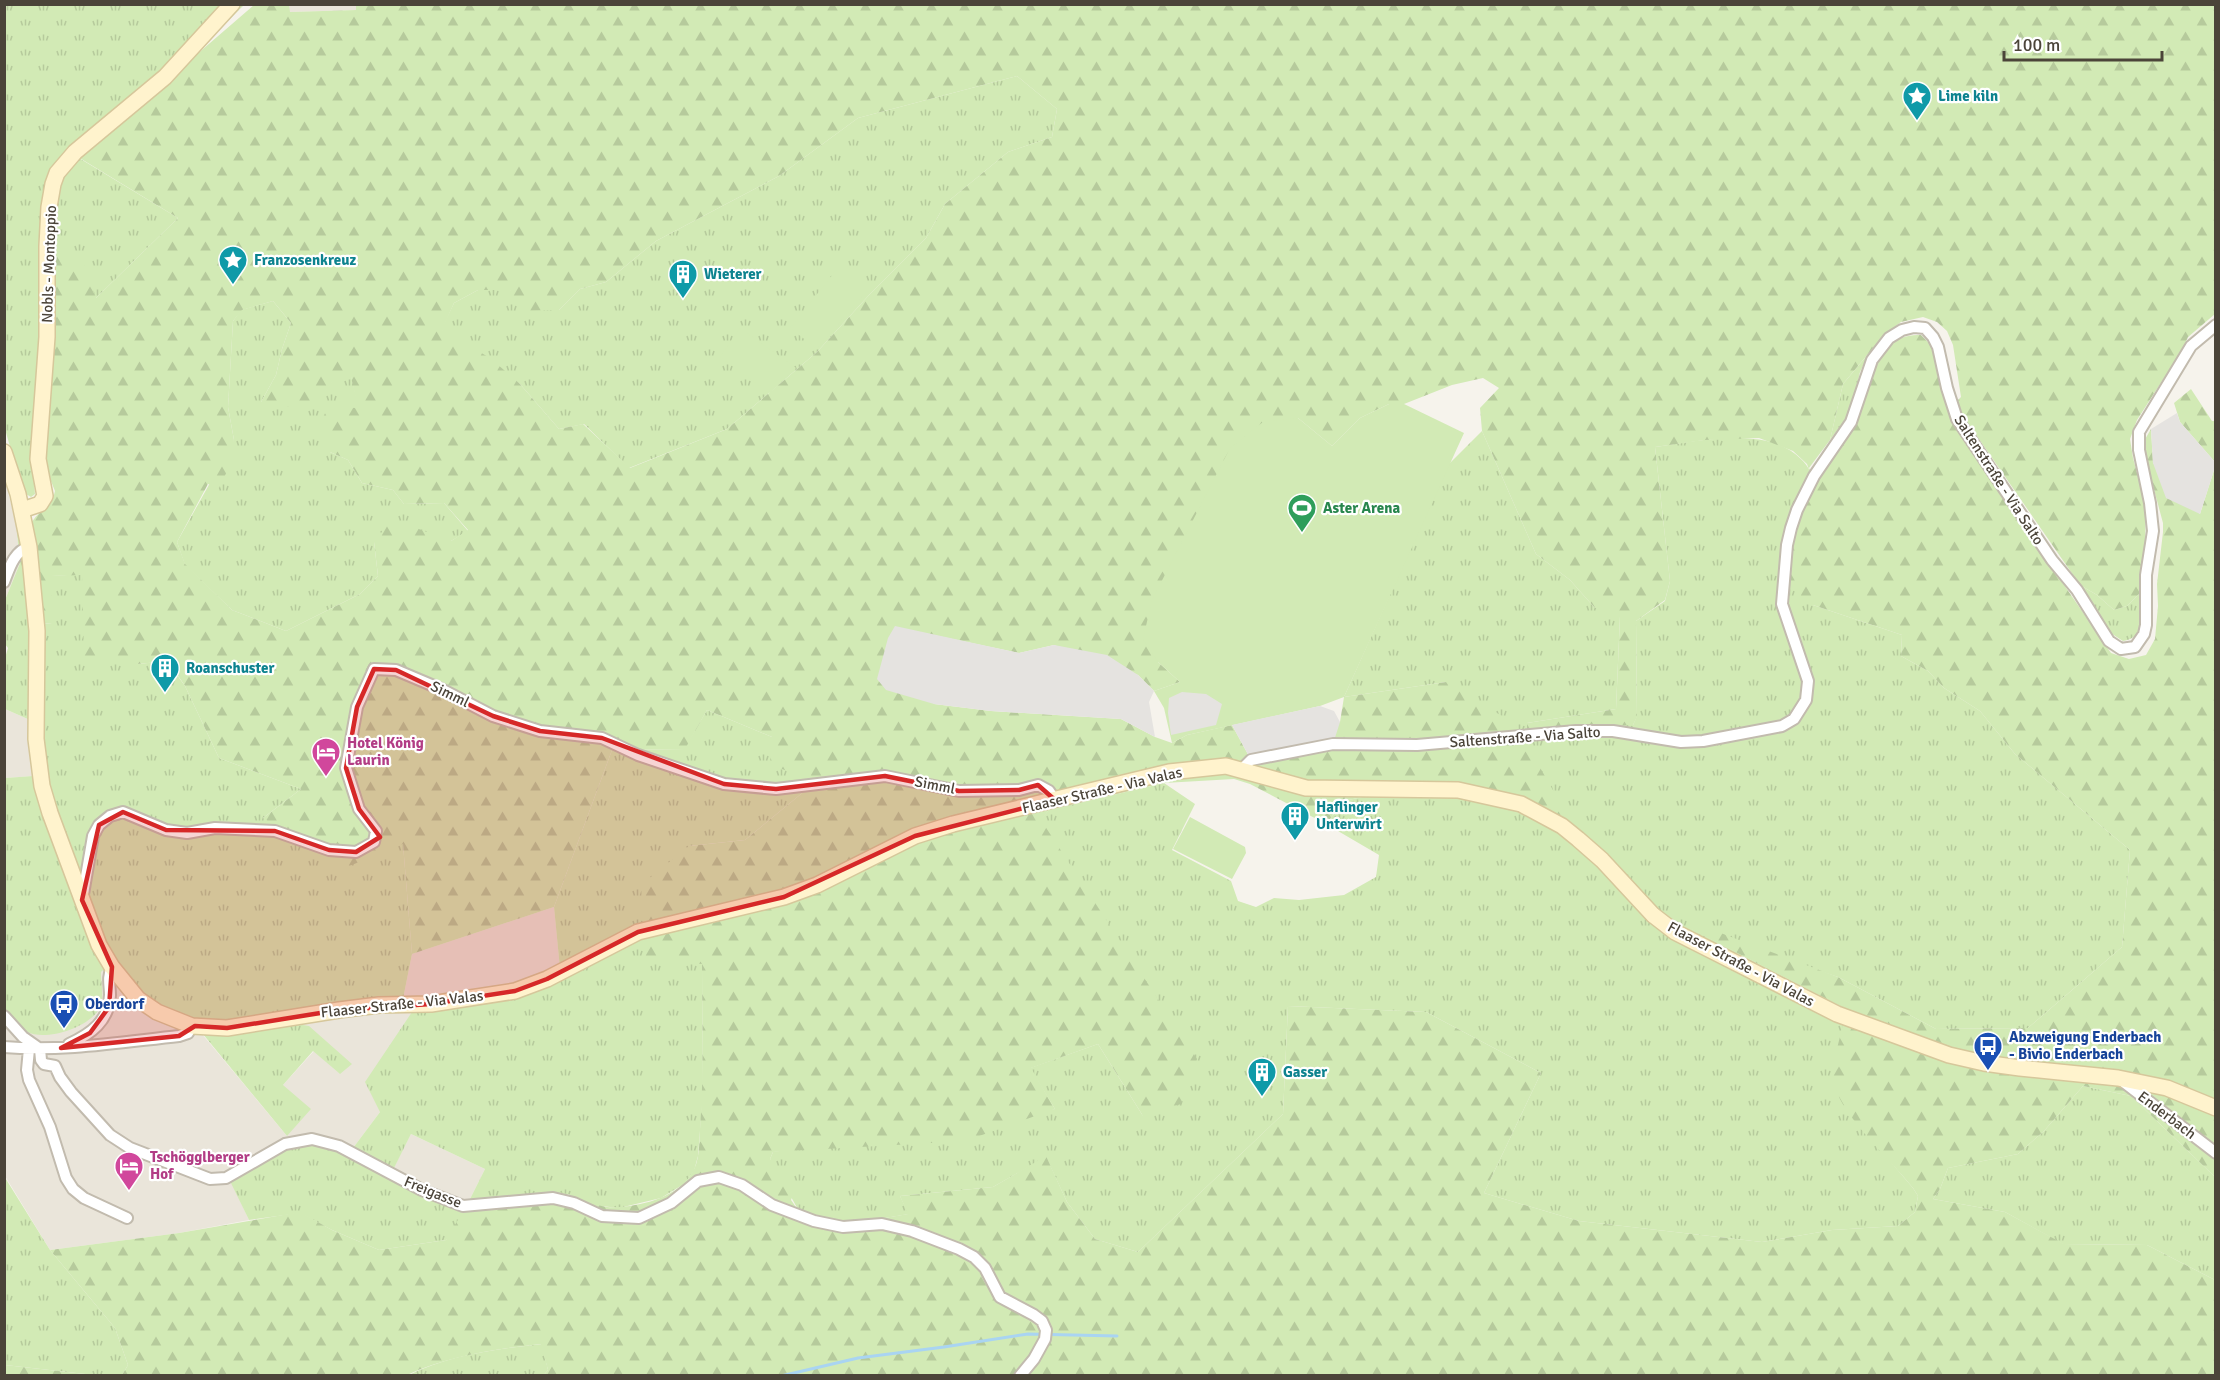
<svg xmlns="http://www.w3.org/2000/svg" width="2220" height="1380" font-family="Signika,sans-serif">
<defs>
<pattern id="grass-tufts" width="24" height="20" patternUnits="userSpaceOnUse" patternTransform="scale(1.5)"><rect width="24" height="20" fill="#d2eab5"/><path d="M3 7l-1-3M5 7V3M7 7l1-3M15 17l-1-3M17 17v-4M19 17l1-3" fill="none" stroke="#b6ca9c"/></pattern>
<pattern id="forest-firs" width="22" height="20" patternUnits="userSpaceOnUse" patternTransform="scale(1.5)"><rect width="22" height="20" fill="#d2eab5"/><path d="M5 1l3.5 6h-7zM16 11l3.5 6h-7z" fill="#b6ca9c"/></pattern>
</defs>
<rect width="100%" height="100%" fill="#f6f3ec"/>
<path fill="#eae5da" d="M289,5h67v5l-67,2z
M4,477l12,47 4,39 -15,37z
M5,709l25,11 4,56 -29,2z
M554,907l7,72 -28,14 -121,19 -32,100 -33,44 -116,25 18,39 -70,13 -129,17 -45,-74v-167l13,17 84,-28 -1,-26 12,-10 44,43 30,11 100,120 -4,-51 31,-34 26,23 -43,-50v-15l106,-10 9,-45z
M411,1134l74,35 -17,34 -79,-26z"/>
<path fill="url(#grass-tufts)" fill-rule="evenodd" d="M5,5h239l-86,84 -79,69 99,60 -82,80 -54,36 -9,136 2,24 -4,3 -5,-3 -8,-26h-2l-11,-39z
M1017,76l40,33 -5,28 -44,15 -63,52 -19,34 -56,56 -53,58 -90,77 -98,39 -45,-44 -25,5 -39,-45 -79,-54 13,-27 24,-13h32l49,20 21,-21 26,-7 50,-41 123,-65 79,-58z
M273,301l18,22 -9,26 -6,26 -15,27 55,1 17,-23 18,-4 8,32 -29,44 18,8 14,23 31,7 11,14 40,-1 24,28 -17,10 -77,1 4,34 -18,18 -74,37 -54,-21 -47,-45 -8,-23 57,-102 -6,-33 5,-86 8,-11z
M1869,353l-9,19 -7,31 -9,18 -14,19 13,-56z
M1482,431l54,123 34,26 24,27 26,9 -4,93 -89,14 106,2 4,-9 -1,-95 29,-20 5,-20 -15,-134c43,-6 113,-22 146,12 11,10 13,23 9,37l3,109 89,30 -1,21 27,15 16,17 36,23 35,43 115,96 -8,97 -94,81 -92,1 -98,-52 -148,-49 156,81 -2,18 34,120 35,41 5,8 -3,16 -17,14 -66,4 -70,12 -183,-21 -95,-28 57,-120 -115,-61 -138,-6 -5,108 -145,138 -43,-13 -28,-37 -21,-45 -53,30 -93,9 9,18 -60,10 -49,-11 -30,-54 3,-7 282,-43 -25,-41 68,-24 45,72 -103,-296 9,-10 115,-27 31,21 -23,46 59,31 7,20 18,6 18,-9 25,2 45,-5 32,-18 3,-22 -53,-31 18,-23 18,-4 84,-115 -102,15 104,-232z
M32,522l10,101 10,1v-48l31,-2 55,90 29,-3 18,25 34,72 82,31 -38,29 140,26 9,110 -9,45 -106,10v15l12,2 43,38 -12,10 -27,-23 -30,34 28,24 -24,27 -99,-120 -31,-11 -21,-15 -23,-28 -12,10c0,10 3,23 0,33 -7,21 -54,37 -74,27 -10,-5 -16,-14 -22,-23v-231l28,-2 -3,-56 -25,-11v-51l3,-10 -3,-4v-44l15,-37 -4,-39z
M2080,585l17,10 17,15 13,-4 13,-13c1,20 8,44 -17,48l-14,-9z
M707,710l65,27 37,43 -8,14 -56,46 -56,6 13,117 1,130 -5,63 -4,15 -10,13 -23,14 -42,10 -27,-3 -24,-11h-36l-32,8 -54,38 -67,10 -47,-20 -32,-17 -51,7 -19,-39 56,-33 27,-5 34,13 33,-44 -15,-30 47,-70 121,-19 28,-14 -7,-72 58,-157 72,-1zM411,1134l74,35 -17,34 -78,-27z
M2083,1086l48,10 84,81v103l-68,-35 -84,-1 -58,-32 -72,-13 7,-10 8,-21 70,-14 26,-23z
M4,1176l46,74 65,78 13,37 -6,10h-28l-89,-10z
M542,1344l6,26 -5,6h-136c41,-21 90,-27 135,-32z"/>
<path fill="url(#forest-firs)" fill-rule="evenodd" d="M356,4l1859,1v309l-27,23 -6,13 -45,70 -7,19 3,19 13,48 -1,46 -5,41 -13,13 -13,4 -17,-15 -17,-10 -117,-169 -6,-15 4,-4 -8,-52 -6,-14 -10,-9 -14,-5 -22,5 -18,14 -40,48 -13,56 -21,28 3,5 11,-1c12,-16 25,-32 34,-51 15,-30 17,-89 64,-86l13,13 9,46 6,15 95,147 67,97 18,6 17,-4 9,-16 3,-33 -1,-22 6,-52v-9l-14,-52 -5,-30 7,-12 2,34 47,51 15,-47v710l-84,-81 -48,-10 -39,45 -26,23 -70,14 -8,21 -7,10 72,13 59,32 83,1 68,35v95l-1672,1 5,-6 -7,-26c-45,5 -93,12 -134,31h-285l6,-10 -13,-37 -65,-78 129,-17 121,-21 32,18 47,20 67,-10 22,-37c10,0 22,0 32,-1 18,-3 35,-10 54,-10 22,0 40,18 66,15 26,-2 58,-11 72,-34 8,-12 7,-30 8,-44 4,-55 2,-110 2,-165l-57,-5 -4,-74 48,-39 56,-6 56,-46 8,-14 -39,-16 2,-27 -65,-27 -22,39 -73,1 -58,157 -142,47 -9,-110 -61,25 -79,-51 38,-29 -82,-31 -34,-72 -17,-25 -30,3 -54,-8 -2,-81 -30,1v48l-10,-1 -10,-101c9,-15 18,-9 23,-31l-11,-27 8,-210 32,10 12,34 82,-80 -100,-61 176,-152h35l1,7 66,-2zM1017,76l40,33 -5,28 -44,15 -63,52 -19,34 -56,56 -53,58 -90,77 -97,39 -47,-44 -24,5 -39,-45 -30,-26 -48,-28 12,-27 24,-13h32l10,21 39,-1 21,-21 26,-7 50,-41 123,-65 79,-58zM273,301l18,22 -9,26 -6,26 -15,27 4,8 52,-7 16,-22 18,-4 7,31 -30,-1 -9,19 11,26 18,8 14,23 31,7 11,14 40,-1 24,27 -17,11 -59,-22 -18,23 4,34 -18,18 -74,37 -54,-21 -47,-46 -8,-22 31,-58 11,4 11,-23 4,-25 -6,-33 5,-86 9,-11zM1483,378l16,10 -19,20 2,23 54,123 34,26 24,27 19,10h7l-4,92 -89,14v6l106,-4 4,-8 -1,-96 29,-21 5,-19 -15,-134 50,-7 54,-2 34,13 14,13 7,20 -24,64 -1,39 24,18 89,30 -1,21 27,15 16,17 36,23 35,43 115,96 -8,97 -94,81 -92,1 -98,-52 -144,-54 -5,5 157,81c-3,22 -13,46 -13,68 0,31 61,86 80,111l5,8 -3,16 -17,14 -66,4 -70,12 -183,-21 -95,-28 57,-120 -115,-61 -138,-6 -5,108 -145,138 -43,-13 -28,-37 -21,-46 -53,31 -93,9 8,18 -59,10 -49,-11 -9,-13 5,-12 -26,-29 3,-7 192,-11 90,-32 -24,-41 67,-24 45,72 38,-12 16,-45 -156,-239 8,-10 115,-27 70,-4 16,5 76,40 18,-23 18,-4h42l72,-8 101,43 -62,-108 -69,-42 -102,15 -4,25 -89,38 -19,-35 -45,10 -15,8 -17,-6 -34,-18 -130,-8 -57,-7 -39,-77 124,26 35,-8 84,30 16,16 26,-9 -22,-20 140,-244 34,28 28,-28 29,-14h15l48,-19z
M2191,389l21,32h3v41l-35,-40 -6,-19z
M5,1365l89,10h-87l-2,-2z"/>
<path fill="#d2eab5" d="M837,269l26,26 -46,54 -27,-21z
M740,328l56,40 -26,25 -50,-36z
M1389,404h15l60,29 -120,264 -24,9 -133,29 -15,8 -8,-35 -10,-17 26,-9 -22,-20 -15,-23 9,-39 78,-152 33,-26 35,-4 34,28 28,-28z
M1190,817l55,30 1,6 -14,26 -59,-30z"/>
<path fill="#e5e3e0" d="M2177,413l3,9 35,40v5l-15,47 -34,-16 -13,-35 -2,-34z
M895,626l124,27 35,-8 53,10 31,20 16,16 -5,11 6,35 -34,-18 -130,-8 -57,-7 -48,-14 -9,-11 11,-41z
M1182,692l24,2 16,10 -6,21 -45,10 -3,-22 1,-15z
M1320,706l14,5 6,11 -7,22 -82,16 -19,-35z"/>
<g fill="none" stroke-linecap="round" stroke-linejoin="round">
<path stroke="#a9d4f2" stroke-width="3" d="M781,1376l77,-18 86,-11 84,-13 89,2"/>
<g stroke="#c2bbae" stroke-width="14">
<path id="street" d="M4,582c5,-13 10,-31 25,-35
M1241,770l10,-10 82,-16 84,1 159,-14h37l68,11 22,-1 79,-15 12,-7 12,-19 2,-19 -26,-77 5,-59 4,-17 6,-18 17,-34 37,-54 21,-62 17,-22 13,-8 12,-3 11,1 8,9 5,10 9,41 10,31 95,141 25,30 32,51 12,8 14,-2 9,-13 2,-9v-50l7,-44 -3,-28 -11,-53v-18l52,-86 25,-21
M82,900l11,-64 6,-11 11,-9 13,-4 43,18 21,3 28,-5 60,3 54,19 27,2 18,-10 2,-11 -17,-22 -13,-41 11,-61 17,-38 22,1 45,19 52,27 47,15 62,7 36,17 86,29 52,5 109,-13 74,15 60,-1 19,-5 11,6 6,9
M4,1016l19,21 17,12
M69,1044c22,-10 40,-23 41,-49 0,-10 -3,-17 2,-28
M4,1047c58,5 118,-5 175,-11l9,-3 4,-7
M29,1049l-2,21 2,10 21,47 16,51 7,11 11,9 43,20
M40,1049l1,11 3,4 11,2
M55,1066l5,11 11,15 39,43 20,13 80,31 16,-1 59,-34 27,-5 27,7 83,44 41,16 90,-8 21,5 28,13 37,2 32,-15 27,-22 21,-4 23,8 30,20 42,16 29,6 39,-3 30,7 47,18 15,8 11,11 15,29 34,18 8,6 4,9 -1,9 -11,20 -14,17
M2121,1080l95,73"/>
</g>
<g stroke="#d6c79b" stroke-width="18">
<path id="secondary" d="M4,452l14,42 11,53 8,84 -1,108 6,47 8,27 49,132 13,22 26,32 19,13 35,14 35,2 112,-18 40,-5 52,-1 84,-13 32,-12 91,-47 146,-35 33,-12 98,-49 38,-12 216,-52 57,-6 80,22 152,2 63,14 41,22 16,13 24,21 51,55 22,17 162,82 112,41 35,8 36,5 98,10 49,10 49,20
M22,510l18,-6 5,-8 -7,-37 9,-122v-91l2,-39 4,-23 4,-11 18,-21 90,-75 67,-73"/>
</g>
<use href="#street" stroke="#fff" stroke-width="10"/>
<use href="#secondary" stroke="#fff3cd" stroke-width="15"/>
</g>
<path fill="#d62828" fill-opacity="0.2" stroke="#d62828" stroke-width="4.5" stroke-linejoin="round" d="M374,669l22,1 97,46 47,15 62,7 122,46 52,5 109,-13 74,15 60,-1 19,-5 17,15 -140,36 -131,61 -146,35 -91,47 -32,12 -84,13 -92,6 -112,18 -32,-2 -16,10 -118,12 29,-15 19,-26 3,-40 -30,-67 17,-75 24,-13 43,18 109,1 54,19 27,2 24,-15 -21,-28 -13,-41 11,-61z"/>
<defs>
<g id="sight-pin" transform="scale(1.5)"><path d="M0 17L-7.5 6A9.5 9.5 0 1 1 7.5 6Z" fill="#0f9aa8" stroke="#fff"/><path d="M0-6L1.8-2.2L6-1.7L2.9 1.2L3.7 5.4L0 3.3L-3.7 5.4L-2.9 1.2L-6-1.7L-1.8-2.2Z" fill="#fff"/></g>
<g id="building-pin" transform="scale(1.5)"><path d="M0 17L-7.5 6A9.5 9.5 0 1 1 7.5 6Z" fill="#0f9aa8" stroke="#fff"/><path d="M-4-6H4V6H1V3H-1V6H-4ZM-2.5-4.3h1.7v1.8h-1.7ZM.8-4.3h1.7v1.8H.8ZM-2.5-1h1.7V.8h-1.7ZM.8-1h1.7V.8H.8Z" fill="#fff"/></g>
<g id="stadium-pin" transform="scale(1.5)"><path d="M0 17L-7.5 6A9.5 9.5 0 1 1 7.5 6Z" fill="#2e9e5b" stroke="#fff"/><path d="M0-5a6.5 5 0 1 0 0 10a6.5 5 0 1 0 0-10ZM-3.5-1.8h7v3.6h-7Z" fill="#fff"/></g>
<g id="hotel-pin" transform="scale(1.5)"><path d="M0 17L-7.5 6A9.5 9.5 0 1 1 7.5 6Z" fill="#d1479c" stroke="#fff"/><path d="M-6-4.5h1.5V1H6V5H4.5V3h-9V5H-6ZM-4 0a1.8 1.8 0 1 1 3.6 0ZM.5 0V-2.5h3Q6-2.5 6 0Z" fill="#fff"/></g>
<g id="bus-pin" transform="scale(1.5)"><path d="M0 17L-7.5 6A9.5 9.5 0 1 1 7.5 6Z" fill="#1a4fb4" stroke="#fff"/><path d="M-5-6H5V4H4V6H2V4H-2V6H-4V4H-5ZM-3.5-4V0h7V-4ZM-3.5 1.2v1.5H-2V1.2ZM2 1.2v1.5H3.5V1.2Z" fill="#fff"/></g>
</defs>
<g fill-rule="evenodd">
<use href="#sight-pin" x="1917" y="96"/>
<use href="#sight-pin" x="233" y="260"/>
<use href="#building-pin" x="683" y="274"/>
<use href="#stadium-pin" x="1302" y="508"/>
<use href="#building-pin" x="165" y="668"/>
<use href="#hotel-pin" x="326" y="752"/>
<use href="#building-pin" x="1295" y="816"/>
<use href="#bus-pin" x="64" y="1004"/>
<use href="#bus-pin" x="1988" y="1046"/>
<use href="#building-pin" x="1262" y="1072"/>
<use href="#hotel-pin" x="129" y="1166"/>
</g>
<g text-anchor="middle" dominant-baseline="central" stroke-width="4.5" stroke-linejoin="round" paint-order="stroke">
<g font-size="15" font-weight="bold" fill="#0d838f" stroke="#fff" text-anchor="start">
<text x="1938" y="96">Lime kiln</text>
<text x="254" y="260">Franzosenkreuz</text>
<text x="704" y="274">Wieterer</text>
<text x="186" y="668">Roanschuster</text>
<text x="1316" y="807">Haflinger<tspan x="1316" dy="17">Unterwirt</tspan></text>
<text x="1283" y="1072">Gasser</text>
</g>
<g font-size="15" fill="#4b4439" stroke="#fff">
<text transform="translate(49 264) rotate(-88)">Nobls - Montoppio</text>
<text transform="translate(1999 480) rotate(57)">Saltenstraße - Via Salto</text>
<text transform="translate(450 694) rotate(26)">Simml</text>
<text transform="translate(1525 737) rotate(-4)">Saltenstraße - Via Salto</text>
<text transform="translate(935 785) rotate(11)">Simml</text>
<text transform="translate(1102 790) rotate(-13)">Flaaser Straße - Via Valas</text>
<text transform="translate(1741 964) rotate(28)">Flaaser Straße - Via Valas</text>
<text transform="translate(402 1004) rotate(-6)">Flaaser Straße - Via Valas</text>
<text transform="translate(2167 1115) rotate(37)">Enderbach</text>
<text transform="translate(433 1192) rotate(22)">Freigasse</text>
</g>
<g font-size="15" font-weight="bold" fill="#27864d" stroke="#fff" text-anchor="start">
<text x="1323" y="508">Aster Arena</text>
</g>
<g font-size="15" font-weight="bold" fill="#b23c85" stroke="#fff" text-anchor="start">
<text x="347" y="743">Hotel König<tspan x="347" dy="17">Laurin</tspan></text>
<text x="150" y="1157">Tschögglberger<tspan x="150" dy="17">Hof</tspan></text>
</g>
<g font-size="15" font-weight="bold" fill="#164399" stroke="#fff" text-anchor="start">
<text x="85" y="1004">Oberdorf</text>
<text x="2009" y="1037">Abzweigung Enderbach<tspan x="2009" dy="17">- Bivio Enderbach</tspan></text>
</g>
</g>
<rect width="2220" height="1380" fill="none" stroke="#4b4439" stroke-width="12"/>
<path d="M2004 51v9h158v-9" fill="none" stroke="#4b4439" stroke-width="3"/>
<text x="2013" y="51" font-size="18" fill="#4b4439" stroke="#ffffff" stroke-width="4.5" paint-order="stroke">100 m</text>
</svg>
